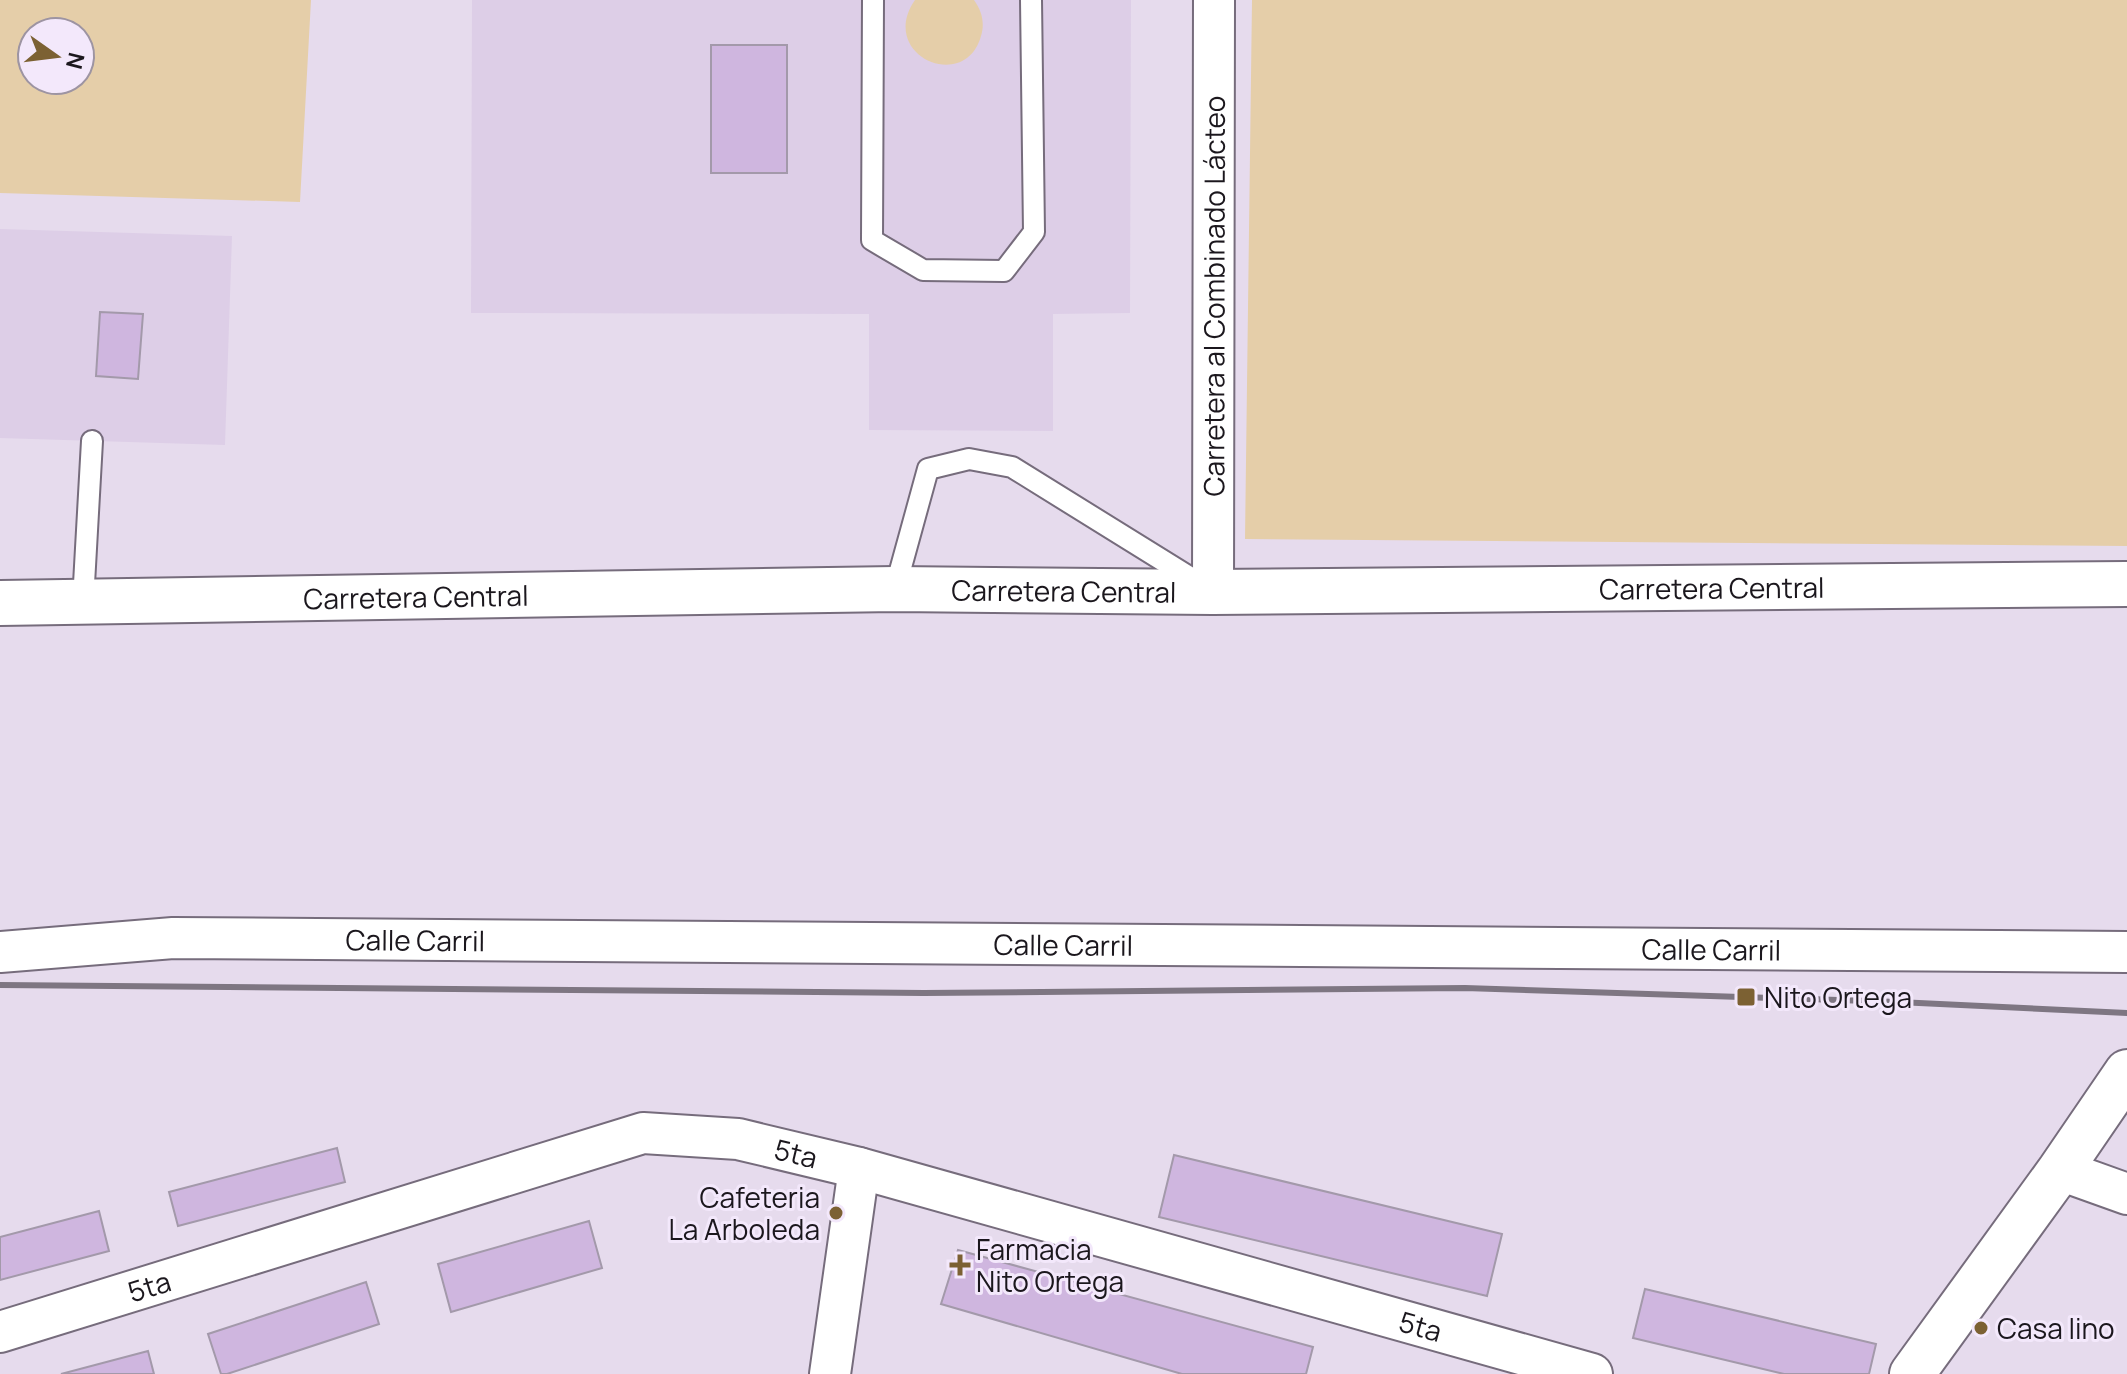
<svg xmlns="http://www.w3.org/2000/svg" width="2127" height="1374" font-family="Manrope,sans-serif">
<rect width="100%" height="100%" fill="#e6dbed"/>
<path fill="#ddcee7" d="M472,0h659l-1,313 -77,1v117l-184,-1v-116l-398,-1z
M0,229l232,7 -7,209 -225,-7z"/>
<path fill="#e5cea9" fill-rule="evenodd" d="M0,0h311l-11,202 -300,-9zM32,32h48v48h-48z
M915,0h59c8,11 11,23 7,36 -16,58 -104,19 -66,-36z
M1252,0h875v546l-882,-7z"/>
<path fill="#cfb6df" stroke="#a399aa" stroke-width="2" d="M711,45h76v128h-76z
M100,312l43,2 -5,65 -42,-3z
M337,1148l8,34 -167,44 -9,-34z
M1174,1155l328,79 -15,62 -328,-79z
M99,1211l10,40 -109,29v-43z
M589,1221l13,47 -151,44 -13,-48z
M958,1250l355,97 -7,27h-124l-241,-70z
M366,1282l13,42 -152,50h-6l-13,-40z
M1645,1289l231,55 -7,30h-85l-151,-36z
M148,1351l6,23h-93z"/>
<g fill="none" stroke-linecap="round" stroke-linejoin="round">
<g stroke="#766c7c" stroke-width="24">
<path id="service" d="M873,0l-1,240 51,30 81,1 30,-39 -3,-232
M895,589l33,-120 41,-10 43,8 187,116
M83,602l9,-161"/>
</g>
<g stroke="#766c7c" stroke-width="44">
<g id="minor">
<path id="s1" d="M1213,592l1,-592"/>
<path id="s2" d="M0,952l173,-14 1954,14"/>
<path d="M2060,1170l67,24"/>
<path id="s3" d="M0,1332l643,-199 95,6 121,29 733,206"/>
<path d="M830,1374l29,-206"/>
</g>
</g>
<g stroke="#766c7c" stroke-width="48">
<path id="tertiary" d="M1912,1374l148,-204 67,-98"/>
</g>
<g stroke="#766c7c" stroke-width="48">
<g id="primary">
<path id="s4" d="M0,603l895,-14 318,3 914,-8"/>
</g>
</g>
<use href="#service" stroke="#fff" stroke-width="20"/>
<use href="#minor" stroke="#fff" stroke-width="40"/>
<use href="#tertiary" stroke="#fff" stroke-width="44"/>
<use href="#primary" stroke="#fff" stroke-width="44"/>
<path stroke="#7e7682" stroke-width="6" d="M0,985l924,8 541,-5 433,14 229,11"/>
</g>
<g fill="#7c6133" stroke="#f3e8fb" stroke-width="3">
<rect x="1736" y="987" width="20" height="20" rx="4"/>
<circle cx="836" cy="1213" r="8"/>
<path d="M956 1253h8v8h8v8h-8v8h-8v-8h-8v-8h8z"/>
<circle cx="1981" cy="1328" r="8"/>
</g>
<g text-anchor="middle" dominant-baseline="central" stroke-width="6" stroke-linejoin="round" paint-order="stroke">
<g font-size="28" fill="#1b171d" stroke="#f3e8fb">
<text stroke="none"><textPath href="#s1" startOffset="296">Carretera al Combinado Lácteo</textPath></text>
<text stroke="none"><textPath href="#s4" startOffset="1712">Carretera Central</textPath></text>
<text stroke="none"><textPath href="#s4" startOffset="1064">Carretera Central</textPath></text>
<text stroke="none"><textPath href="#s4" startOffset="416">Carretera Central</textPath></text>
<text stroke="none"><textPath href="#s2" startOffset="416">Calle Carril</textPath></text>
<text stroke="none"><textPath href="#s2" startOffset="1064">Calle Carril</textPath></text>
<text stroke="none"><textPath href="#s2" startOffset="1712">Calle Carril</textPath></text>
<text stroke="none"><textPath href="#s3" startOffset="828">5ta</textPath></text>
<text stroke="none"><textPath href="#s3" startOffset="156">5ta</textPath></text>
<text stroke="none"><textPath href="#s3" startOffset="1476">5ta</textPath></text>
</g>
<g font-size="28" fill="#1b171d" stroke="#f3e8fb" text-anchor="start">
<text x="1764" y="997">Nito Ortega</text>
<text x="820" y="1197" text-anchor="end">Cafeteria<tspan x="820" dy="32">La Arboleda</tspan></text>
<text x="976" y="1249">Farmacia<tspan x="976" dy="32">Nito Ortega</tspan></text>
<text x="1997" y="1328">Casa lino</text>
</g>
</g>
<g transform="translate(56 56) rotate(104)"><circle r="38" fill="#f3e8fb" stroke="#9d94a2" stroke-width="2"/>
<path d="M0-6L14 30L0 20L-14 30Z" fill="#7c6133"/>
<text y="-12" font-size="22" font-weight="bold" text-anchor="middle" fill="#1b171d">N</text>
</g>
</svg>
